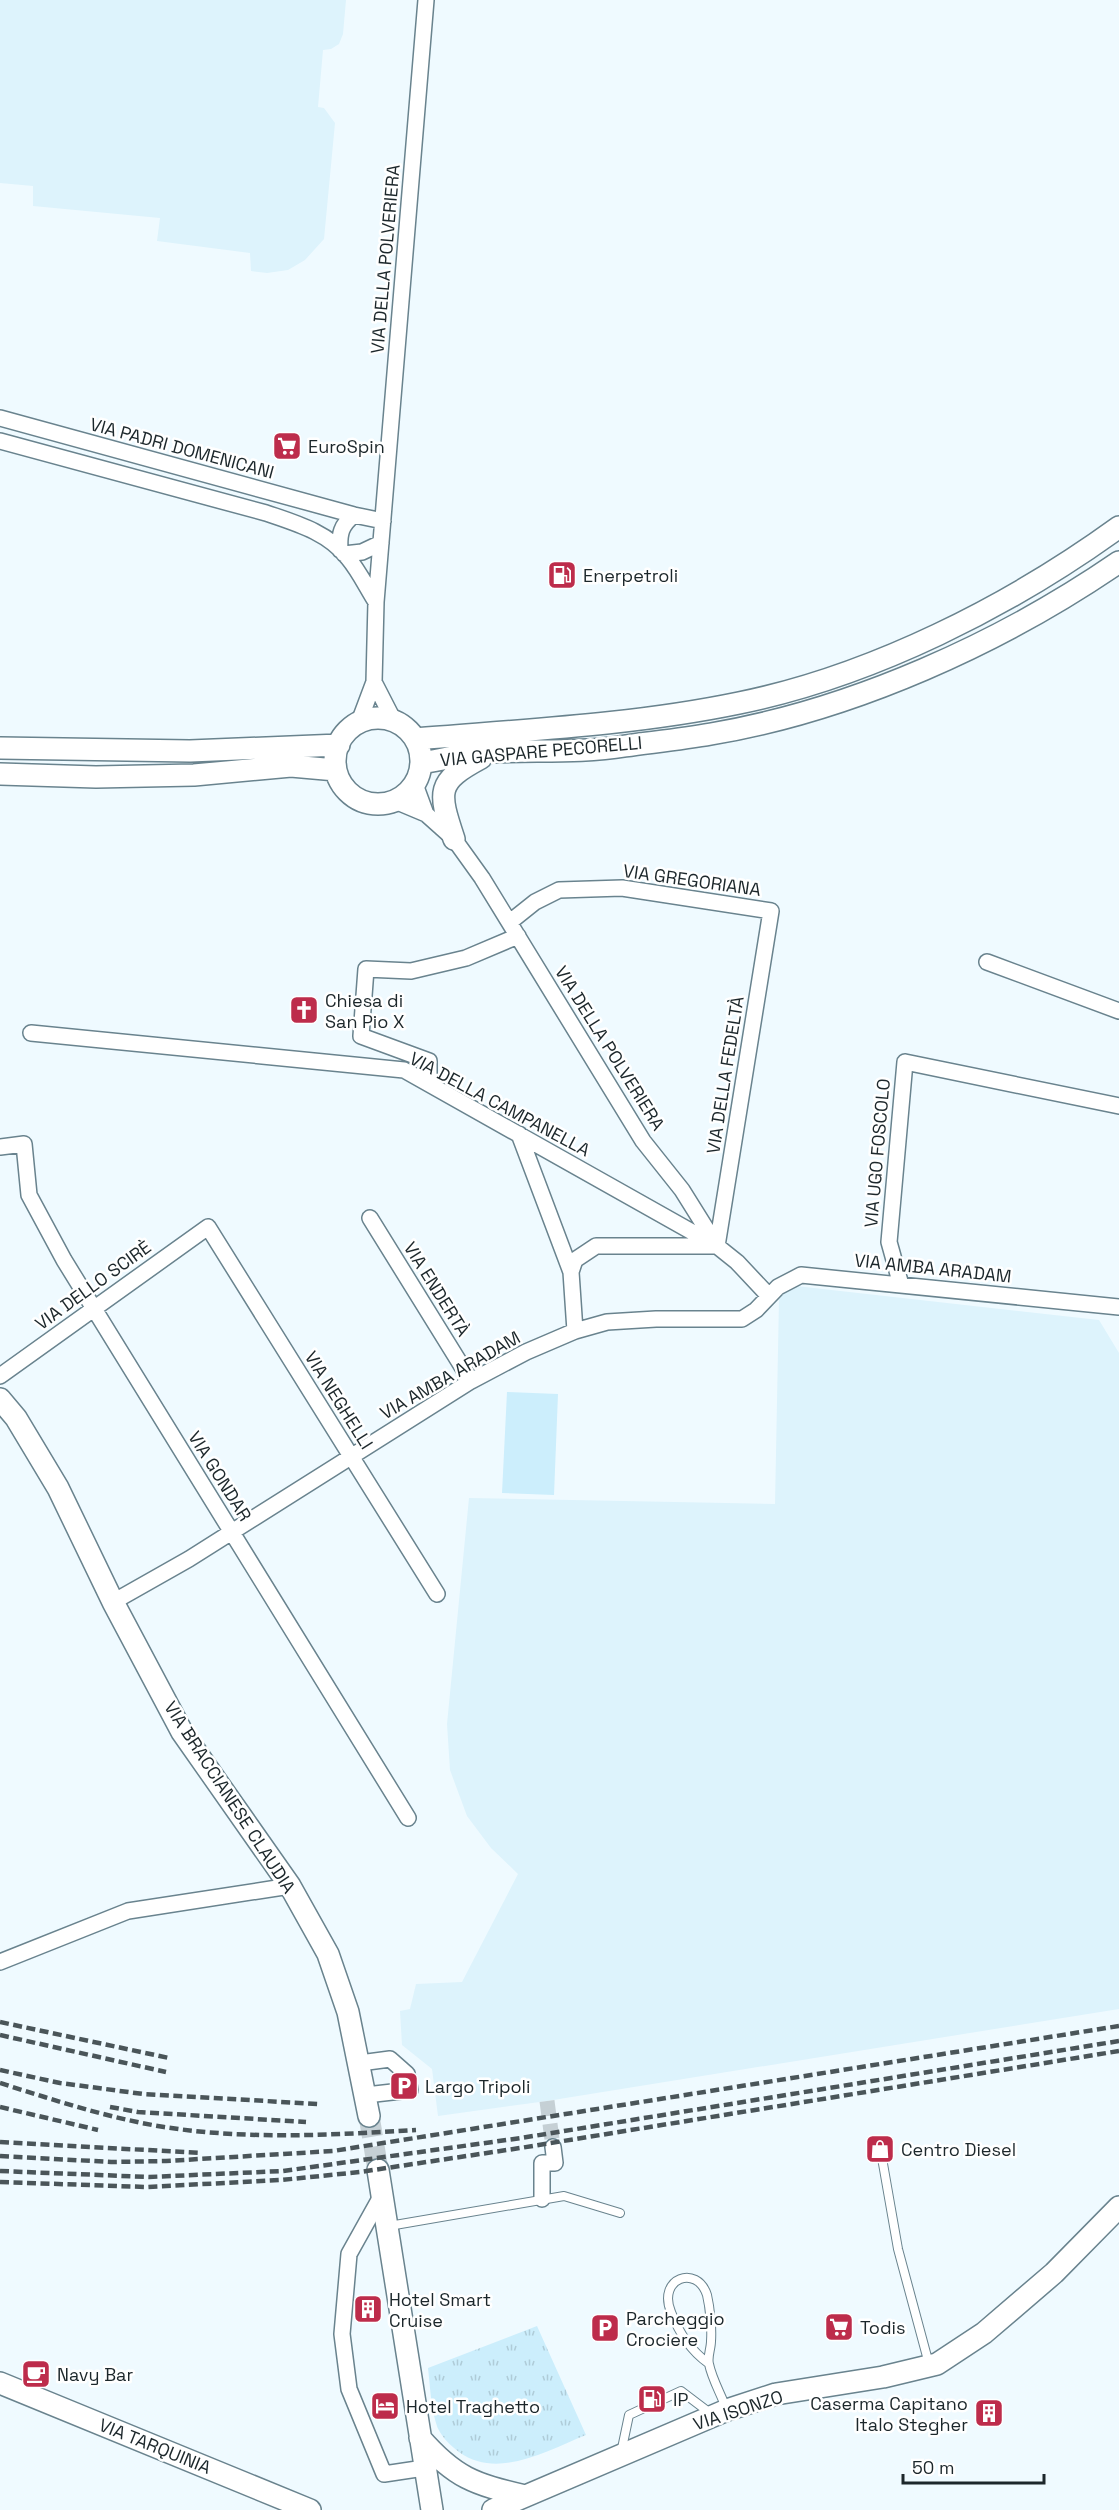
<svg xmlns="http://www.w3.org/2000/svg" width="1119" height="2510" font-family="'Space Grotesk',sans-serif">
<defs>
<pattern id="park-tufts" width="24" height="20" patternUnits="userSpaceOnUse" patternTransform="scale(1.5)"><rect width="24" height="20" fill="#cceefc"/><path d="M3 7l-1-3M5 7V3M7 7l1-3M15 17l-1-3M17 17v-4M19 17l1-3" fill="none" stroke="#afccd8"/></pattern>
</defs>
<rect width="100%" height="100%" fill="#effaff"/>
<path fill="#ddf3fc" d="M0,0h346l-3,34 -4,10 -8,5 -8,1 -5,57 6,1 11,15 -11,116 -19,21 -17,10 -21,3 -16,-2 -1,-18 -93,-12 3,-23 -127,-12v-20l-33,-3z
M796,1286l303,34 20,33v656l-572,92 -109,15 -6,-47 -30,-24 -2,-34 10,-2 6,-25 46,-2 56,-108 -27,-26 -24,-32 -17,-46 -3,-46 22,-226 306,6 4,-205 5,-9z"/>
<path fill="#cceefc" d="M507,1392l51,2 -4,101 -52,-2z"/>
<path fill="url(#park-tufts)" d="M537,2326l49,109c-40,16 -88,45 -127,17 -9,-7 -20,-17 -23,-29 -5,-17 -6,-37 -8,-55z"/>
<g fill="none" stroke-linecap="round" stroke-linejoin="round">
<path stroke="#c5d0d5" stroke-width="15" stroke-dasharray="15 8" stroke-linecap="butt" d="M547,2101l6,46"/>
<path stroke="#c5d0d5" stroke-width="21" stroke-dasharray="21 10" stroke-linecap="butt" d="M369,2116l9,54"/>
<g stroke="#69838e" stroke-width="10">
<path id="lane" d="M882,2158l16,91 31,115
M389,2226l175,-30 56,17
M708,2363c-18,-13 -29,-30 -37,-51 -14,-34 26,-48 36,-17 3,13 5,33 4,46 0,8 -4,16 -2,23 3,15 12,30 17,44
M621,2453l8,-38 52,-24 29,22"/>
</g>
<g stroke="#69838e" stroke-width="18">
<path id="street" d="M0,418l354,97 29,6
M0,441l266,72c29,10 62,19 82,45 11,13 19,30 28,44
M340,550c-1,-16 1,-25 14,-35
M344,554l18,-2 19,-9
M374,682l20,39
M359,722l15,-40 2,-80 50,-602
M415,784l11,30
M395,801l31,13 28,25 28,39 161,263 39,49 35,56 20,16 32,34
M510,922l25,-20 24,-12 63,-2 149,23 -54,335
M987,962l132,49
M31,1033l373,37 313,176
M429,1084v-23l-68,-25 5,-67 45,2 55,-13 52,-22
M519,1134l52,138
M0,1147l24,-3 5,51 35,65 344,558
M370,1218l101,163
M901,1285l-12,-43 16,-180 214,44
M575,1331l-4,-59 4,-12 21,-14h118
M0,1376l208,-149 229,367
M113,1602l76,-43 282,-178 55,-29 49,-21 32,-9 49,-3h86l14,-9 22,-23 23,-12 318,32
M0,1962l128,-51 162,-25
M360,2063l30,-4 17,15 3,16 -44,5
M383,2193l-34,61 -7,80 7,55 35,85 40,-6
M542,2199v-36h13l-2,-16"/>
</g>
<g stroke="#69838e" stroke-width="24">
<path id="secondary" d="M335 761a43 43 0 1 1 86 0a43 43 0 1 1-86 0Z
M415,739c109,-9 218,-14 324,-36 133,-27 271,-97 380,-176
M0,748l190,3 149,-6
M421,763c24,-4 48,-10 72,-11 45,-2 88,1 132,-6 29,-4 58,-7 86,-12 142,-24 290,-91 408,-172
M0,774l96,3 98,-2 97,-9 45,4
M454,839c-16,-48 -18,-57 27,-81
M0,1399l16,19 42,70 55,114 69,130 108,154 38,68 20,58 21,104
M378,2170l54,340
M0,2383l310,127
M420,2438c35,40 54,46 105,58
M493,2510l234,-100 49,-16 107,-17 54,-13 47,-31 70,-60 65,-66"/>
</g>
<use href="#lane" stroke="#fff" stroke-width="8"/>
<use href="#street" stroke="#fff" stroke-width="15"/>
<use href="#secondary" stroke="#fff" stroke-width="21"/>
<path stroke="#4a5559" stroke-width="4.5" stroke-dasharray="9 4.5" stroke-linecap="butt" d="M0,2022l169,36
M0,2035l166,37
M0,2070l60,13 83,11 175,10
M0,2083c54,17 108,35 164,44 84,13 168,8 252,3
M0,2107l98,23
M110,2107l28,5 168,10
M0,2142l201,11
M0,2156l111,6 55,-1 167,-10 786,-125
M0,2171l149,6 134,-6 238,-33 598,-97
M0,2182l147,5 134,-7 79,-8 160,-24 599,-97"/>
</g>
<defs>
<g id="supermarket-square" transform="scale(1.5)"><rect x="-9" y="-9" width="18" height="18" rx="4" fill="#bd2c4b" stroke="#fff"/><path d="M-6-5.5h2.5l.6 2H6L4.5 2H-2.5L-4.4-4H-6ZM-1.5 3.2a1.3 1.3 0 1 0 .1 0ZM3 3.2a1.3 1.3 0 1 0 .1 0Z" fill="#fff"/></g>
<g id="fuel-square" transform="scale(1.5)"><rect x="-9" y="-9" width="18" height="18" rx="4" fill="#bd2c4b" stroke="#fff"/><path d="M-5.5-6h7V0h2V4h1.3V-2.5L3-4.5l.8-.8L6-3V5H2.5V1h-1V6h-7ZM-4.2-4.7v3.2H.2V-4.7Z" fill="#fff"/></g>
<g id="church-square" transform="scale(1.5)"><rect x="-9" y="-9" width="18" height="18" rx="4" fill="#bd2c4b" stroke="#fff"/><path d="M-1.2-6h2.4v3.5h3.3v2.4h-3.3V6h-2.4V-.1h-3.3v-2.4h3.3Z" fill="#fff"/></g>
<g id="parking-square" transform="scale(1.5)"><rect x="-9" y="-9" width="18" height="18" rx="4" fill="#bd2c4b" stroke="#fff"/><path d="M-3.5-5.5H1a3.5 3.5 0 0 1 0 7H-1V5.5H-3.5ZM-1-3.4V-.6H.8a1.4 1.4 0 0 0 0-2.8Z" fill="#fff"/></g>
<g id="shop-square" transform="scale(1.5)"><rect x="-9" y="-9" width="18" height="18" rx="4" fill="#bd2c4b" stroke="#fff"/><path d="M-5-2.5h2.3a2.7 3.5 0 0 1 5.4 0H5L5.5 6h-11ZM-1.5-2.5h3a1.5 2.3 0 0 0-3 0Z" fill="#fff"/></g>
<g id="building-square" transform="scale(1.5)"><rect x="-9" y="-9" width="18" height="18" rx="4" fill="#bd2c4b" stroke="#fff"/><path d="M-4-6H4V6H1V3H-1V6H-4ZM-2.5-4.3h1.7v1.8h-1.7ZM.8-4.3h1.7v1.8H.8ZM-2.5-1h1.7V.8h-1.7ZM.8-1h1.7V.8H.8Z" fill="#fff"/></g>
<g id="cafe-square" transform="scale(1.5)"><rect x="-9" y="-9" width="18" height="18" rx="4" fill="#bd2c4b" stroke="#fff"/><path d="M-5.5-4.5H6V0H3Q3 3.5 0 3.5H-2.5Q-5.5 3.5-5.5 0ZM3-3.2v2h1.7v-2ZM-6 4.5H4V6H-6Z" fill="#fff"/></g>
<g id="hotel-square" transform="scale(1.5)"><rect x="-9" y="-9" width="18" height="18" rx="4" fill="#bd2c4b" stroke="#fff"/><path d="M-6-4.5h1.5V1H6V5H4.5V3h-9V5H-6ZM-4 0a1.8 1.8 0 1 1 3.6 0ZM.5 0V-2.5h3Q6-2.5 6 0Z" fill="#fff"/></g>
</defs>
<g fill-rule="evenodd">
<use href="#supermarket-square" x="287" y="446"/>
<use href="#fuel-square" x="562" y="575"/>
<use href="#church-square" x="304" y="1010"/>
<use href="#parking-square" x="404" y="2086"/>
<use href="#shop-square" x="880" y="2149"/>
<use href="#building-square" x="368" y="2309"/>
<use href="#supermarket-square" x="839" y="2327"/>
<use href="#parking-square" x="605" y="2328"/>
<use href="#cafe-square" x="36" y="2374"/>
<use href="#fuel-square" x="652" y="2399"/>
<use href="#hotel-square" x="385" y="2406"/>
<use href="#building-square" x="989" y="2413"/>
</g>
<g text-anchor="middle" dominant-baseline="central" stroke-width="5" stroke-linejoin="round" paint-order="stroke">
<g font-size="18" fill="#1c272b" stroke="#fff">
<text transform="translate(385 259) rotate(-85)">VIA DELLA POLVERIERA</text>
<text transform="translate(182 448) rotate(15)">VIA PADRI DOMENICANI</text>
<text transform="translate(541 751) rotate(-5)">VIA GASPARE PECORELLI</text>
<text transform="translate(692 880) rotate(8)">VIA GREGORIANA</text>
<text transform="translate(610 1048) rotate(58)">VIA DELLA POLVERIERA</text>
<text transform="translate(725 1075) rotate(-81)">VIA DELLA FEDELTÀ</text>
<text transform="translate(500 1104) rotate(28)">VIA DELLA CAMPANELLA</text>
<text transform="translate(877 1153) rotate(-85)">VIA UGO FOSCOLO</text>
<text transform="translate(933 1268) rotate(6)">VIA AMBA ARADAM</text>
<text transform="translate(93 1285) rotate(-36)">VIA DELLO SCIRÈ</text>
<text transform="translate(437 1289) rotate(58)">VIA ENDERTÀ</text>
<text transform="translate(450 1375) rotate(-30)">VIA AMBA ARADAM</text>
<text transform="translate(339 1400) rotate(58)">VIA NEGHELLI</text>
<text transform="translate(220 1476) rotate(58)">VIA GONDAR</text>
<text transform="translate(230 1797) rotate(57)">VIA BRACCIANESE CLAUDIA</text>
<text transform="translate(738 2410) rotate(-18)">VIA ISONZO</text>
<text transform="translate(155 2446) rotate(22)">VIA TARQUINIA</text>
</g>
<g font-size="18" fill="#1c272b" stroke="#fff" text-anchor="start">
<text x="308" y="446">EuroSpin</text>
<text x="583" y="575">Enerpetroli</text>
<text x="325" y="1000">Chiesa di<tspan x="325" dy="21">San Pio X</tspan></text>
<text x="425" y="2086">Largo Tripoli</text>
<text x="901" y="2149">Centro Diesel</text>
<text x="389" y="2299">Hotel Smart<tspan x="389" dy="21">Cruise</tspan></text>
<text x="626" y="2318">Parcheggio<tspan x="626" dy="21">Crociere</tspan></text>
<text x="860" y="2327">Todis</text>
<text x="57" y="2374">Navy Bar</text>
<text x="673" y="2399">IP</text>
<text x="968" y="2403" text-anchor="end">Caserma Capitano<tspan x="968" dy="21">Italo Stegher</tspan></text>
<text x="406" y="2406">Hotel Traghetto</text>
</g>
</g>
<path d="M903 2474v9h141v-9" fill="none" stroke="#1c272b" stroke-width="3"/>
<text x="912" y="2474" font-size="18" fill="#1c272b" stroke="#ffffff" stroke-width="4.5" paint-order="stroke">50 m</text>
</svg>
